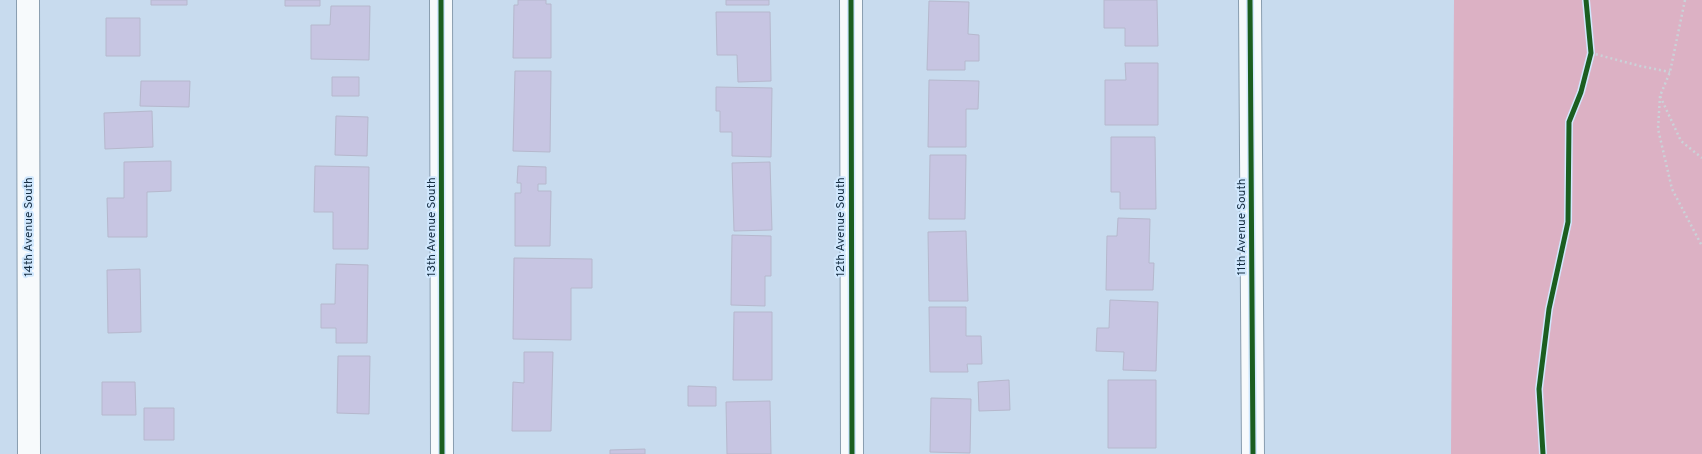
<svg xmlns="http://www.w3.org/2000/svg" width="1702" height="454" font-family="Overpass,sans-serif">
<rect width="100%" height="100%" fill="#c8dbee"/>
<path fill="#dcb1c4" d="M1454,0h248v454h-251z"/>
<path fill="#c7c5e2" stroke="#b6b8cd" d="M151,0h36v5h-36z
M285,0h35v6h-35z
M518,0h28v4h5v54h-38l1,-53h4z
M726,0h43v5h-43z
M1104,0h53l1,46h-33v-18h-21z
M929,1l40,1 -1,32 11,1v26h-14v9h-38z
M331,6h39l-1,54 -58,-1v-34h19z
M716,12h54l1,69 -33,1 -1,-27h-20z
M106,18h34v38h-34z
M1125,63h33v62h-53v-45h21z
M515,71h36l-1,81 -37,-1z
M332,77h27v19h-27z
M929,80l50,1 -1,28h-12v38h-38z
M141,81h49l-1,26 -49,-1z
M716,87l56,1 -1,69 -39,-1v-24h-12v-21h-4z
M152,111l1,36 -48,2 -1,-36z
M336,116l32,1 -1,39 -32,-1z
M1111,137h44l1,72h-36v-17h-9z
M930,155h36l-1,64h-36z
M171,161v30l-24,1v45h-39l-1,-39h17v-36z
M770,162l2,68 -38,1 -2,-68z
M315,166l54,1 -1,82h-35v-37h-19z
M518,166l28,1v17h-8v7h13l-1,55h-35v-53h6v-10h-4z
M1118,218l32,1 -1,44h5l-1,27h-47l1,-54h10z
M966,231l2,70h-39l-1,-69z
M732,235l39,1v40h-6v30l-34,-1z
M514,258l78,1v29h-21v52l-58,-1z
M336,264l32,1 -1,78h-31v-15h-15v-24h14z
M140,269l1,63 -33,1 -1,-63z
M1110,300l48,2 -2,69 -33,-1 1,-18 -28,-1 1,-23h12z
M929,307h37v29h15l1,28h-15l1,8h-38z
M734,312h38v68h-39z
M524,352h29l-2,79h-39l1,-49 11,1z
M338,356h32l-1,58 -32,-1z
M1009,380l1,30 -31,1 -1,-29z
M1108,380h48v68h-48z
M102,382h33l1,33h-34z
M688,386l28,1v19h-28z
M931,398l40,1 -1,54 -40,-1z
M770,401l1,53h-44l-1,-52z
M144,408h30v32h-30z
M645,449v5h-35v-4z"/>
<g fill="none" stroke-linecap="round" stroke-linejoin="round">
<g stroke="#899daf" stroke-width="24">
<path id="street" d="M28,0l1,454
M441,0l1,454
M851,0l1,454
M1250,0l3,454"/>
</g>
<path stroke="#cbd2d8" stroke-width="2.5" stroke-dasharray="2 3" stroke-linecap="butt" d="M1685,0l-15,72 -10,24 21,45 21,17
M1591,53l49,13 30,6
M1660,96l-2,33 14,60 30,57"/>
<use href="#street" stroke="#f7fafc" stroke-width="22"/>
<g stroke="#d1e8fe" stroke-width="8">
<path id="cycleway" d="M441,0l1,454
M851,0l1,454
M1250,0l3,454
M1543,454l-4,-65 10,-80 19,-87 1,-100 12,-30 10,-39 -5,-53"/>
</g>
<use href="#cycleway" stroke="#1b5e20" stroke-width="5"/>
</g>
<g text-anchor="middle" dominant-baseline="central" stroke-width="4" stroke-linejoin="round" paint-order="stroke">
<g font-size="12" fill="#152d42" stroke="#d1e8fe">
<text transform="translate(29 227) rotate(-90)">14th Avenue South</text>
<text transform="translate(432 227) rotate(-90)">13th Avenue South</text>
<text transform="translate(841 227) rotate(-90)">12th Avenue South</text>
<text transform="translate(1242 227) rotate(-90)">11th Avenue South</text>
</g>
</g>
</svg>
